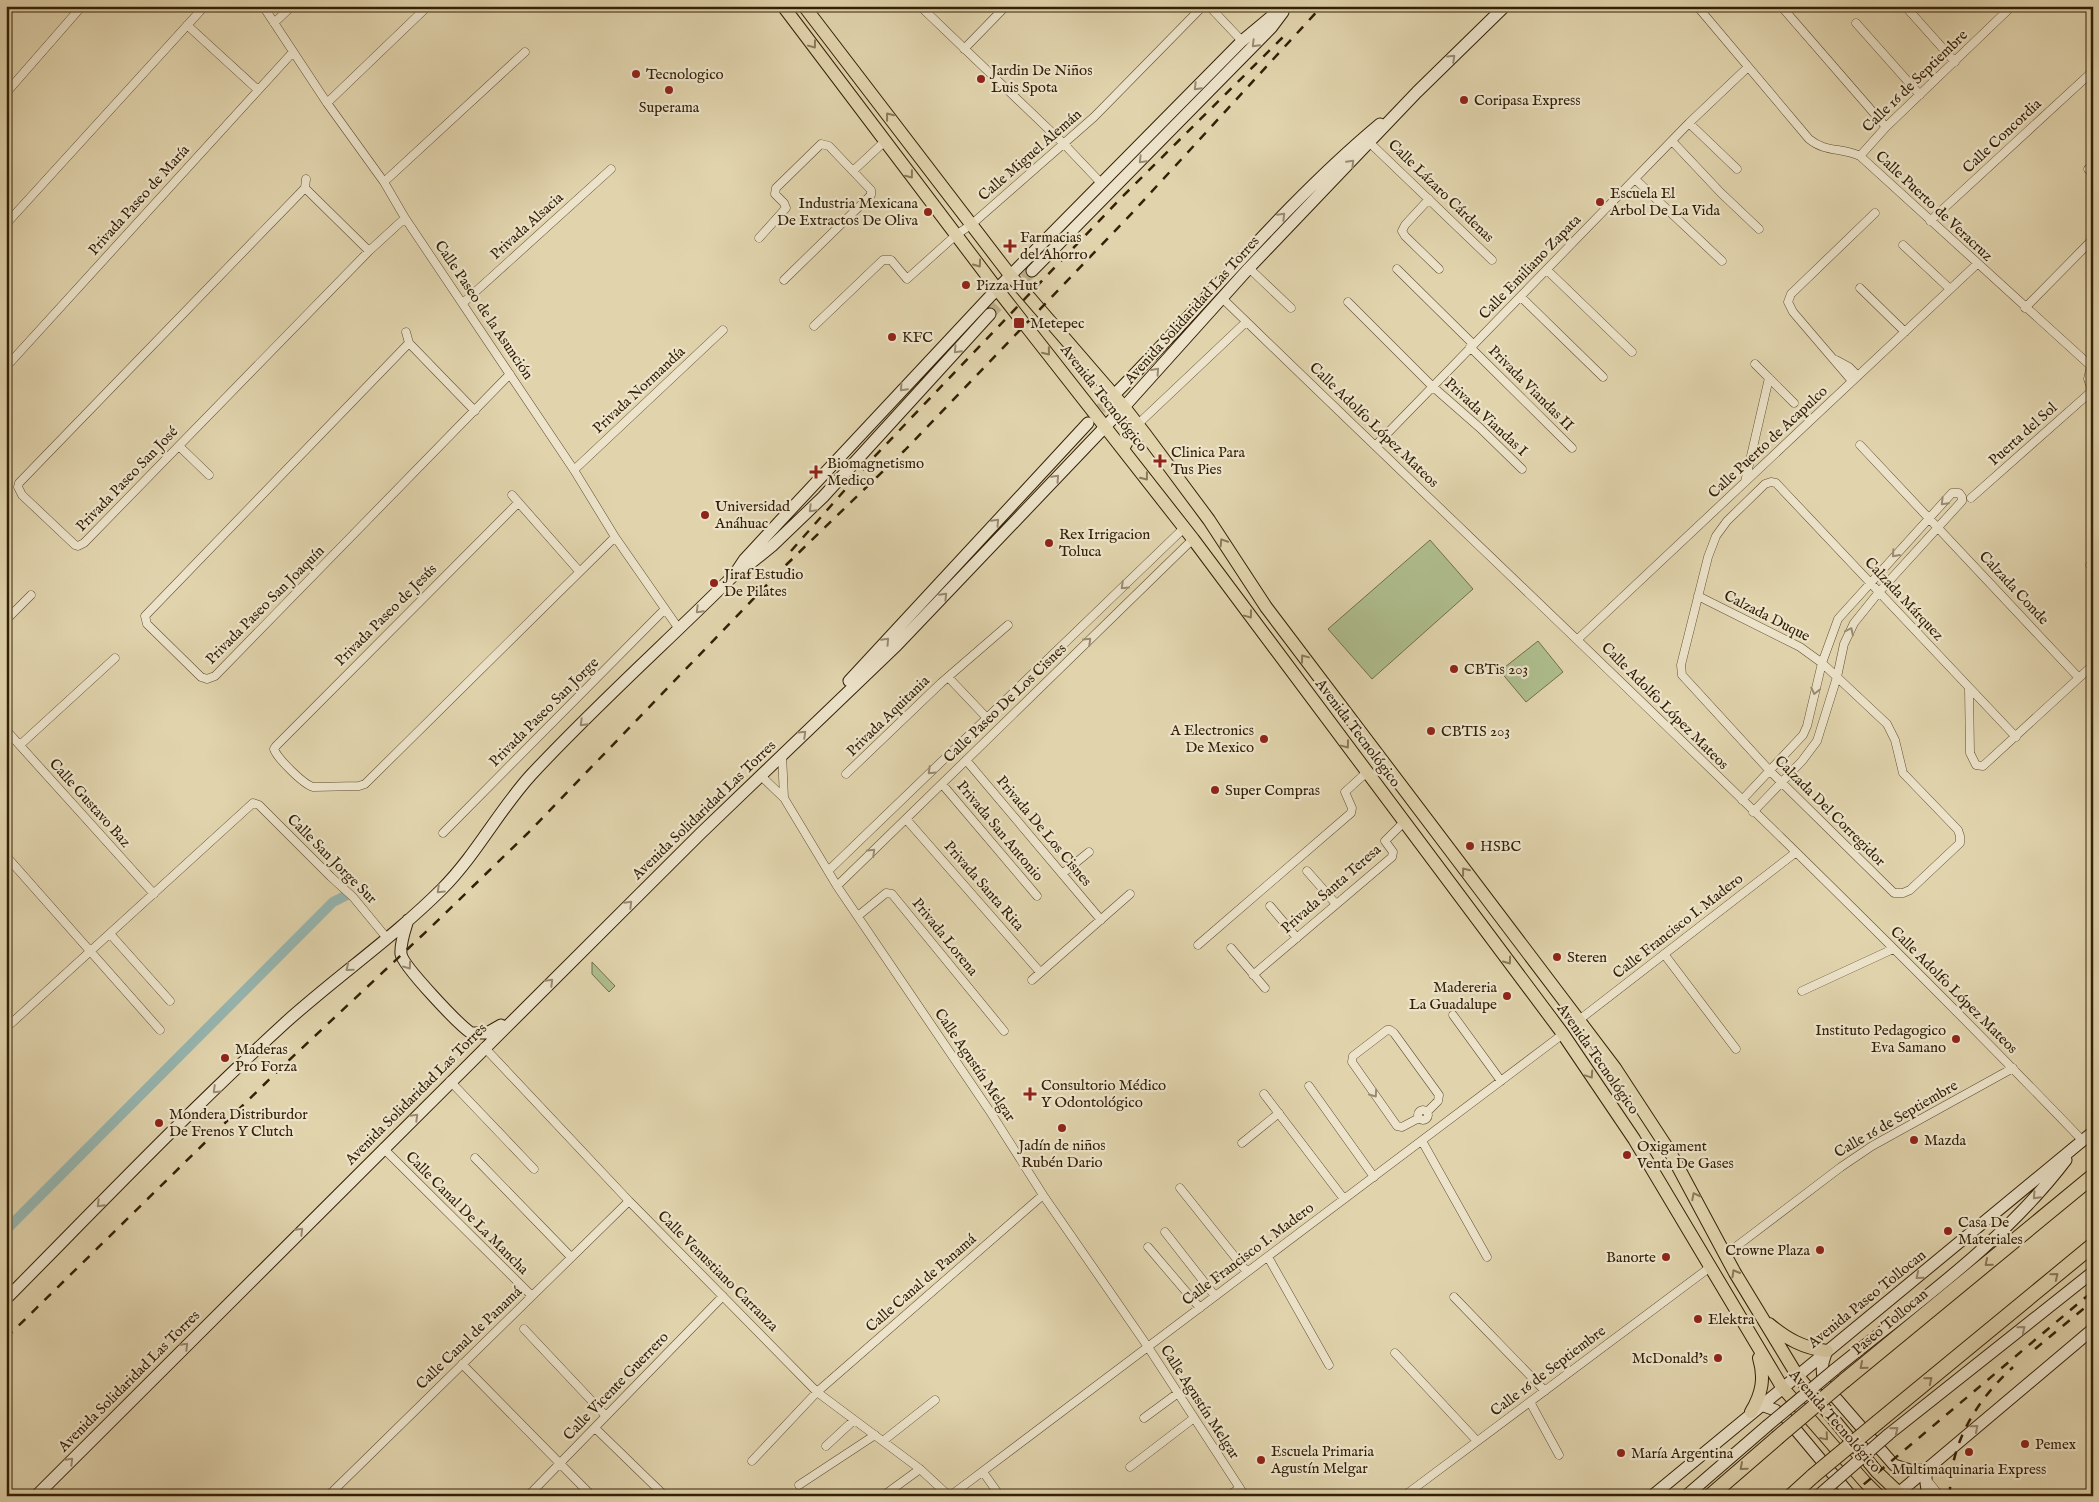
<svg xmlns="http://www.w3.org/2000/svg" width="2099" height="1502" font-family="'IM FELL English',serif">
<rect width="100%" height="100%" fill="#e1d4ad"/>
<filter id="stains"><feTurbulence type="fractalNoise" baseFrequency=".004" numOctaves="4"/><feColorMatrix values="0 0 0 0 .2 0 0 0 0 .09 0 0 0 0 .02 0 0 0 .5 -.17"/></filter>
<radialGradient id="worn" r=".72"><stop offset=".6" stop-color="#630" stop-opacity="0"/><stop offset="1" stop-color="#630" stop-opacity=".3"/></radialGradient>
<path fill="#aebd8d" stroke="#706e4a" d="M1430,540l43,49 -101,90 -44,-50z
M1538,641l25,31 -37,30 -26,-31z
M592,962l23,24 -6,6 -17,-18z"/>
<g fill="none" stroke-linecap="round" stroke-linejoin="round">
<path stroke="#96b7b2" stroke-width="10" d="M6,1230l327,-328 16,-8"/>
<path stroke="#beb08c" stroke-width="11" stroke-dasharray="11 5.5" stroke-linecap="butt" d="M990,314l42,-43
M1089,421l28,-29"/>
<g stroke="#5e4d30" stroke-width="9">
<path id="street" d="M263,6l64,97 57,79 21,36 169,252 41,67 64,92
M920,6l144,138 38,40
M1209,6l33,35
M1697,6l112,133c17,14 33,8 51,17l233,212
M1781,6l105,121
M1905,6l50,56
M274,23l18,-17
M1856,23l64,72
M187,25l71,65
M964,49l42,-43
M6,93l76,-87
M327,103l101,-97
M1689,123l48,46
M1672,141l49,52 38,36
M1370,143l122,117
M1860,156l26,-29 126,-121
M2088,169l5,5
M853,171l32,-30
M306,179l-1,9 -286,295 -1,4 4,8 53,50 3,1 6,-3 285,-292 36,-33
M1635,179l87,82
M384,182l141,-130
M305,188l64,63
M1429,199l-24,26 -3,6 3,5 34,33
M1930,221l163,-150
M6,224l196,-215
M759,238l27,-30 -2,-5 -9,-9 1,-6 45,-44 8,2 42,44v5l-87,85
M1903,245l47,44
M1249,268l42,40
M1397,269l76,75
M1547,270l85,82
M1860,288l45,44
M1521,297l82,80
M1222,298c288,280 582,553 861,843
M1348,302l84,84 48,42 42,41
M463,303l148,-134
M2025,308l68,-69
M814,326l69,-66h8l16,19 49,-44 16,-11 122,-107 109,-111
M406,332l3,11
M409,343l-264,273 2,8 54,53 6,2 8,-3 295,-302
M409,343l66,68
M1470,347l102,101
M1836,360l13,7 9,9
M1755,364l39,39
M2091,366l-3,13 4,11
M6,367l287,-315
M1852,381l-59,-69 -5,-10 3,-8 84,-81
M1137,425l109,-103
M1376,445l313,-322 59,-56
M1860,445l219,233
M179,446l30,29
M574,470l149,-140
M1745,482l24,-104
M512,495l67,76
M1971,498l122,-108
M518,503l-242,243 -2,3c3,9 29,35 39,38l46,-1 6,-2 250,-247
M2090,565l3,3
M1698,596l102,51 22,16 65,61 8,16 8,33 55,57 2,6v7l-50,47 -7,3h-9l-124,-122 -88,-96 -1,-10 27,-108 8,-21 11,-15 38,-37 6,-2 5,1 240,254
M6,620l25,-25
M1578,639l399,-375
M948,677l39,41
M1969,688l1,65 6,12 7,1 110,-101
M6,730l148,164
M20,745l95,-87
M782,754l2,44
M966,760l135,160
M846,774l95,-91 67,-58
M760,775l24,23 53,88 154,227 52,82 105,152 97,149
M942,784l95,112
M1742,800l61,-65 4,-9 15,-63 16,-44 114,-126h7l3,4v4l-83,91 -25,31 -10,21 -7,33 -20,64 -15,20 -49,51
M906,819l134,153
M443,833l222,-224
M6,856l154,174
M828,871l356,-343
M1307,871l29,33
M1062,874l27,-22
M837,886l356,-347
M1270,906l27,32
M858,916l28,-23 6,1 112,137
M111,935l59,66
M1198,945l153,-132 1,-5 -7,-16 22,-20
M1231,948l34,40
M1664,954l72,95
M1253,975l139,-118 1,-5 -8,-11 20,-20
M1032,980l98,-86
M1802,991l91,-42
M1453,1015l48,66
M1579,1020l216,-167
M6,1028l247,-225 6,2 72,72 22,20 33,40
M484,1047l145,154 188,191 103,77 29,27
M450,1081l84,88
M1309,1086l65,91
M1264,1094l80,105
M1418 1115a5 5 0 1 1 10 0a5 5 0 1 1-10 0Z
M1419,1118l-17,9 -5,-1 -45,-64 1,-6 34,-26h3l4,3 45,62 -1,6 -11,11
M1422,1141l65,116
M1242,1143l37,-30
M383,1148l149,148
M475,1158l96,99
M1180,1188l67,84
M1165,1232l50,64
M1148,1247l52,61
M1725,1255l116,-88 31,-21 141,-78
M1268,1257l61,108
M1454,1297l91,94
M524,1329l82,87
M1395,1353l82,88
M462,1364l130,132
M1530,1402l29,53
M1144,1418l34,-25
M595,1428l70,68
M883,1441l52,-41
M826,1446l28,-26
M752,1461l65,-69 226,-197
M1130,1467l64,-49
M983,1472l17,24
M1927,1480l13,16
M799,1485l76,-50
M328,1496l301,-295
M528,1496l195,-200
M883,1496l37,-27
M950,1496l613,-462
M1229,1496l10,-8
M1404,1496l305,-228"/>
</g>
<g stroke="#332006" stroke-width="13">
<path id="secondary" d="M1032,271l239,-243 12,-16
M1117,392c88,-89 167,-188 263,-268
M741,571l31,-25 51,-49 167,-183
M849,681l239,-258
M408,920c-3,10 -8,23 -7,34 2,12 57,70 70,79h16l14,-8
M6,1299c92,-93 183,-188 279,-276 51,-46 109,-86 157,-134 34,-34 57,-79 89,-114 65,-70 136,-133 203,-200l10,-15 36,-39 217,-232 245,-248 42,-35
M1827,1351c-6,14 -7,25 1,38l66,76 19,6 13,-2
M1834,1370c81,-66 169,-127 232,-210
M1761,1405l14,5 11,8 65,78
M1926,1469v14l2,13
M36,1496l664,-662 197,-189 227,-238 125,-139 168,-176 88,-86
M1652,1496l441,-364
M1686,1496l81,-70
M1895,1496l198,-167"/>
</g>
<g stroke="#332006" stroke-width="14">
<path id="primary" d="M783,6l214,283 196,250 370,495 71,105 148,248 83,95 14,14
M804,6l206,269 114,132 21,27 64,86 57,87 349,461 55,84 65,121 62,102 80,97 22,21
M1123,449l6,-11 16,-4
M1769,1324c18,15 34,24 58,27
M1751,1412c11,-18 14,-34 8,-54"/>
</g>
<g stroke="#332006" stroke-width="16">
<path id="highway" d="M1844,1381l249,-205
M1878,1422l215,-177
M1710,1496l67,-58
M1791,1496l22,-20"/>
</g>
<use href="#street" stroke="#ece3ca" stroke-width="8"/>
<use href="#secondary" stroke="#ece3ca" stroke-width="11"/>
<use href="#primary" stroke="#e1d4ad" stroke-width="12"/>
<use href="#highway" stroke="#e1d4ad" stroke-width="14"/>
<path stroke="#332006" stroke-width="2.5" stroke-dasharray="9 9" stroke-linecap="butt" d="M791,551l83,-94 246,-258 163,-162
M6,1338l279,-274 145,-136 98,-95 258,-268 119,-115 228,-238 189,-206
M2035,1349l58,-48
M1850,1496l243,-205
M1950,1496c-1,-52 26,-95 63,-129"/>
<g stroke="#332006" stroke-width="13" stroke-linecap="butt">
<path id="secondary-bridge" d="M1767,1426l67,-56
M1818,1496l71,-62 204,-162"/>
</g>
<g stroke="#332006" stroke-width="16" stroke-linecap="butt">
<path id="highway-bridge" d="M1777,1438l67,-57
M1813,1476l65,-54"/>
</g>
<use href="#secondary-bridge" stroke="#ece3ca" stroke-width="11"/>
<use href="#highway-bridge" stroke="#e1d4ad" stroke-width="14"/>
</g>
<defs><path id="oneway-chevron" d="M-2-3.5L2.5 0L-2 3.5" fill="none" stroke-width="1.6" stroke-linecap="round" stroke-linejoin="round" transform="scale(1.25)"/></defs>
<g stroke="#998b72">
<use href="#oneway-chevron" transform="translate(1255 44) rotate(135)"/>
<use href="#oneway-chevron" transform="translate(1452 58) rotate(-44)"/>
<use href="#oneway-chevron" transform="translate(1197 87) rotate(135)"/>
<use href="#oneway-chevron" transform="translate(1142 160) rotate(135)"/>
<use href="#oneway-chevron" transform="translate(1351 163) rotate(-46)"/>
<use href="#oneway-chevron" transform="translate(1282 216) rotate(-45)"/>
<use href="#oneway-chevron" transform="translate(957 350) rotate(133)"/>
<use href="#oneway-chevron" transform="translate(1156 371) rotate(-48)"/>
<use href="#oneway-chevron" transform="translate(903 388) rotate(133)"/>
<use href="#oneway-chevron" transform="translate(1056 478) rotate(-47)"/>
<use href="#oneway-chevron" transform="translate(1944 502) rotate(134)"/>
<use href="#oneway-chevron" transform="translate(812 509) rotate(135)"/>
<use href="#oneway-chevron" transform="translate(996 522) rotate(-47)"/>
<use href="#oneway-chevron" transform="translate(1895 554) rotate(132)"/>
<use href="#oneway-chevron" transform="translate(1124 586) rotate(136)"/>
<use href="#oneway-chevron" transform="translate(944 596) rotate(-46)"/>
<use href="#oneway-chevron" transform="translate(699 610) rotate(135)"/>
<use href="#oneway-chevron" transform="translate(1850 631) rotate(-64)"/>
<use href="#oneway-chevron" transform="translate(886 641) rotate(-47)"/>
<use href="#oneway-chevron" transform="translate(1088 641) rotate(-44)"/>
<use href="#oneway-chevron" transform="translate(1815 691) rotate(103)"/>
<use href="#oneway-chevron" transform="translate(583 723) rotate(135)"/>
<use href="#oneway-chevron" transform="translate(803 734) rotate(-44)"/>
<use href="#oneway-chevron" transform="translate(931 771) rotate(136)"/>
<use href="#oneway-chevron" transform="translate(872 852) rotate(-44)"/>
<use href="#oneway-chevron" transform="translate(440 890) rotate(136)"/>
<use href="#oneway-chevron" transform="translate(629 904) rotate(-45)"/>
<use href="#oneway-chevron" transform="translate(408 966) rotate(54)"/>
<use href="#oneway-chevron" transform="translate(349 968) rotate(141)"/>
<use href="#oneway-chevron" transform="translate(550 982) rotate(-45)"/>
<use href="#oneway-chevron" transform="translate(216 1090) rotate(136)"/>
<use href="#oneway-chevron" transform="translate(1374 1094) rotate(55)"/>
<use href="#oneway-chevron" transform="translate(415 1117) rotate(-45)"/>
<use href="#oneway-chevron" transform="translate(2036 1196) rotate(133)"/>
<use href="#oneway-chevron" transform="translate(100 1204) rotate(135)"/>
<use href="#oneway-chevron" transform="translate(300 1231) rotate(-45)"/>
<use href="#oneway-chevron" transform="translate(1919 1276) rotate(141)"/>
<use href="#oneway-chevron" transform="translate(2022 1329) rotate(-39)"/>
<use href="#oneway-chevron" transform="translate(185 1346) rotate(-45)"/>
<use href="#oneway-chevron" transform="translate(1975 1428) rotate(-40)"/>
<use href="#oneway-chevron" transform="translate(1895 1430) rotate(-39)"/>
<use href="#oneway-chevron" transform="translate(70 1461) rotate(-45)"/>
</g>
<g stroke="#8a7a5a">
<use href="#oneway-chevron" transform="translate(813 45) rotate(53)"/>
<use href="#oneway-chevron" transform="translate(889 116) rotate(-128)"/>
<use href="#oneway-chevron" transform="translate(910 175) rotate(52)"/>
<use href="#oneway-chevron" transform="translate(978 264) rotate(54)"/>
<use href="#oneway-chevron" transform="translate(1047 352) rotate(51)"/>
<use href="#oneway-chevron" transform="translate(1145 477) rotate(52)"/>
<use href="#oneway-chevron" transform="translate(1223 542) rotate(-122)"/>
<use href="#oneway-chevron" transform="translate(1249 615) rotate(53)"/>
<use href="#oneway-chevron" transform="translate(1304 658) rotate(-127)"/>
<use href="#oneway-chevron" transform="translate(1346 745) rotate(53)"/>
<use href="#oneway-chevron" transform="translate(1465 871) rotate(-128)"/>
<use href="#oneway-chevron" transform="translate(1508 961) rotate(54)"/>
<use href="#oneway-chevron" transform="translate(1590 1075) rotate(56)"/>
<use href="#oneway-chevron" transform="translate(1695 1196) rotate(-117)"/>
<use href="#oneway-chevron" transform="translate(1988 1263) rotate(140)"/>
<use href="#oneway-chevron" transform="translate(1735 1273) rotate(-120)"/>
<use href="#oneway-chevron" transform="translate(2055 1276) rotate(-39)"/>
<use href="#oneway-chevron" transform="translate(1863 1366) rotate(140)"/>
<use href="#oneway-chevron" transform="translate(1929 1380) rotate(-39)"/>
<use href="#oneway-chevron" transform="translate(1825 1437) rotate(49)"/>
<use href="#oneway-chevron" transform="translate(1743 1467) rotate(139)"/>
</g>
<g fill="#8f2418" stroke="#ece3ca" stroke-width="2">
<circle cx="636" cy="74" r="5"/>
<circle cx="981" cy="79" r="5"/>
<circle cx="669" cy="90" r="5"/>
<circle cx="1464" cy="100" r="5"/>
<circle cx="1600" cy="202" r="5"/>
<circle cx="928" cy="212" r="5"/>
<path d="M1007.5 238.5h5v5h5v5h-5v5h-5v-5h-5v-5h5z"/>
<circle cx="966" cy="285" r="5"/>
<rect x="1013" y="317" width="12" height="12" rx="2.5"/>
<circle cx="892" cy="337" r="5"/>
<path d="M1157.5 453.5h5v5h5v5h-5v5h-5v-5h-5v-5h5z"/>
<path d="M813.5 464.5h5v5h5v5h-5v5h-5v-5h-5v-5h5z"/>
<circle cx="705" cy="515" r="5"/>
<circle cx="1049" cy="543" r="5"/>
<circle cx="714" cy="583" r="5"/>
<circle cx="1454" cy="669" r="5"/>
<circle cx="1431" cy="731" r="5"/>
<circle cx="1264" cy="739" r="5"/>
<circle cx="1215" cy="790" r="5"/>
<circle cx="1470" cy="846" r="5"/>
<circle cx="1557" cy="957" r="5"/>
<circle cx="1507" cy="996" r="5"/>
<circle cx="1956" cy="1039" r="5"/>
<circle cx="225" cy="1058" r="5"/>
<path d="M1027.5 1086.5h5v5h5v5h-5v5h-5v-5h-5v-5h5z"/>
<circle cx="159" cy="1123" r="5"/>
<circle cx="1062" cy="1128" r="5"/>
<circle cx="1914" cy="1140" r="5"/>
<circle cx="1627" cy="1155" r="5"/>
<circle cx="1948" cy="1231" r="5"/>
<circle cx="1820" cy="1250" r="5"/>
<circle cx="1666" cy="1257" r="5"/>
<circle cx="1698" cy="1319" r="5"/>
<circle cx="1718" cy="1358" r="5"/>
<circle cx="2025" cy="1444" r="5"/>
<circle cx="1969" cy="1452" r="5"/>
<circle cx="1621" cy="1453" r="5"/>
<circle cx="1261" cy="1460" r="5"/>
</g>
<g text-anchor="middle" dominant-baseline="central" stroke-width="4.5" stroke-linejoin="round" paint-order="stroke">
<g font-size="15" fill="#332006" stroke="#ece3ca" text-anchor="start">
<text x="991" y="70">Jardin De Niños<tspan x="991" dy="17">Luis Spota</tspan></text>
<text x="646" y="74">Tecnologico</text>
<text x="1474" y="100">Coripasa Express</text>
<text x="669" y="107" text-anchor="middle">Superama</text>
<text x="1610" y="193">Escuela El<tspan x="1610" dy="17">Arbol De La Vida</tspan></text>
<text x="918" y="203" text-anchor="end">Industria Mexicana<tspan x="918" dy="17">De Extractos De Oliva</tspan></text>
<text x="1020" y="237">Farmacias<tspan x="1020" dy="17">del Ahorro</tspan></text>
<text x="976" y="285">Pizza Hut</text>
<text x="1030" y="323">Metepec</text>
<text x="902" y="337">KFC</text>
<text x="1171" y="452">Clinica Para<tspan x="1171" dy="17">Tus Pies</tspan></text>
<text x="827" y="463">Biomagnetismo<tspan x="827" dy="17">Medico</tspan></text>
<text x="715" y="506">Universidad<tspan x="715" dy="17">Anáhuac</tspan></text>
<text x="1059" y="534">Rex Irrigacion<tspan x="1059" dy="17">Toluca</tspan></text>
<text x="724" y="574">Jiraf Estudio<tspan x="724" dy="17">De Pilates</tspan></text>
<text x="1464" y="669">CBTis 203</text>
<text x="1254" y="730" text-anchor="end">A Electronics<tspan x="1254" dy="17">De Mexico</tspan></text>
<text x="1441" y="731">CBTIS 203</text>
<text x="1225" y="790">Super Compras</text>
<text x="1480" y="846">HSBC</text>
<text x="1567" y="957">Steren</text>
<text x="1497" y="987" text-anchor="end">Madereria<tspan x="1497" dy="17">La Guadalupe</tspan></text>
<text x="1946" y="1030" text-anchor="end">Instituto Pedagogico<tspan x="1946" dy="17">Eva Samano</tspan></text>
<text x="235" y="1049">Maderas<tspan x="235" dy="17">Pro Forza</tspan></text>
<text x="1041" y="1085">Consultorio Médico<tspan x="1041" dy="17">Y Odontológico</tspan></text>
<text x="169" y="1114">Mondera Distriburdor<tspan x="169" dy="17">De Frenos Y Clutch</tspan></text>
<text x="1924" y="1140">Mazda</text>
<text x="1062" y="1145" text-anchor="middle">Jadín de niños<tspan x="1062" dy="17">Rubén Dario</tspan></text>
<text x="1637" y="1146">Oxigament<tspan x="1637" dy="17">Venta De Gases</tspan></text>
<text x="1958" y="1222">Casa De<tspan x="1958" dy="17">Materiales</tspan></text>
<text x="1810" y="1250" text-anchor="end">Crowne Plaza</text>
<text x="1656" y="1257" text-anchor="end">Banorte</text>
<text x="1708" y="1319">Elektra</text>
<text x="1708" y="1358" text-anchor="end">McDonald's</text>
<text x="2035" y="1444">Pemex</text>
<text x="1271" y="1451">Escuela Primaria<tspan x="1271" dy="17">Agustín Melgar</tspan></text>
<text x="1631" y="1453">María Argentina</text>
<text x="1969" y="1469" text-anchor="middle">Multimaquinaria Express</text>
</g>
<g font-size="15" fill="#332006" stroke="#ece3ca">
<text transform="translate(1915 81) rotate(-44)">Calle 16 de Septiembre</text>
<text transform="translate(2002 136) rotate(-43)">Calle Concordia</text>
<text transform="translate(1030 155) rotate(-41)">Calle Miguel Alemán</text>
<text transform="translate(1441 191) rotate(44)">Calle Lázaro Cárdenas</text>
<text transform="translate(139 200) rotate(-48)">Privada Paseo de María</text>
<text transform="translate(1934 206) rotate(43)">Calle Puerto de Veracruz</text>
<text transform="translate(527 226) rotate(-42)">Privada Alsacia</text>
<text transform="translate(1530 267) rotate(-46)">Calle Emiliano Zapata</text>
<text transform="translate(484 310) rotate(56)">Calle Paseo de la Asunción</text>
<text transform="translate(1192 310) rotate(-48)">Avenida Solidaridad Las Torres</text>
<text transform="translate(1531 388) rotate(45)">Privada Viandas II</text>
<text transform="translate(639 390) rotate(-43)">Privada Normandía</text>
<text transform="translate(1104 398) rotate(52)">Avenida Tecnológico</text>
<text transform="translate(1486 417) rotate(43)">Privada Viandas I</text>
<text transform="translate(1374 425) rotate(44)">Calle Adolfo López Mateos</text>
<text transform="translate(2023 434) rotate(-42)">Puerta del Sol</text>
<text transform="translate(1768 442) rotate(-43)">Calle Puerto de Acapulco</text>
<text transform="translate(127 479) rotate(-46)">Privada Paseo San José</text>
<text transform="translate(2014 588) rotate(47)">Calzada Conde</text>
<text transform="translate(1904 599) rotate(47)">Calzada Márquez</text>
<text transform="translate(265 605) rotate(-45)">Privada Paseo San Joaquín</text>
<text transform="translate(386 615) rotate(-45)">Privada Paseo de Jesús</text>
<text transform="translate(1767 616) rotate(27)">Calzada Duque</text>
<text transform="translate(1005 703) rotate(-44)">Calle Paseo De Los Cisnes</text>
<text transform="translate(1665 706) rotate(45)">Calle Adolfo López Mateos</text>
<text transform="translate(544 712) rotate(-45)">Privada Paseo San Jorge</text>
<text transform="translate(888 716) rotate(-44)">Privada Aquitania</text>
<text transform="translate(1358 733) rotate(53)">Avenida Tecnológico</text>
<text transform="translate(90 803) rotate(48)">Calle Gustavo Baz</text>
<text transform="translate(704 810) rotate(-44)">Avenida Solidaridad Las Torres</text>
<text transform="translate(1830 811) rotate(45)">Calzada Del Corregidor</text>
<text transform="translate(1000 831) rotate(50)">Privada San Antonio</text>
<text transform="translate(1044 831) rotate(50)">Privada De Los Cisnes</text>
<text transform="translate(332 859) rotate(45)">Calle San Jorge Sur</text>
<text transform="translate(984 886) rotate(49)">Privada Santa Rita</text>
<text transform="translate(1331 889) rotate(-41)">Privada Santa Teresa</text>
<text transform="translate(1678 926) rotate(-38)">Calle Francisco I. Madero</text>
<text transform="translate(945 937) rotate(51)">Privada Lorena</text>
<text transform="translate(1954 990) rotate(45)">Calle Adolfo López Mateos</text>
<text transform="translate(1598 1059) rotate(55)">Avenida Tecnológico</text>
<text transform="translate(975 1065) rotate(56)">Calle Agustín Melgar</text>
<text transform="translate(416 1094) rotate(-45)">Avenida Solidaridad Las Torres</text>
<text transform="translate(1896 1119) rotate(-30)">Calle 16 de Septiembre</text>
<text transform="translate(467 1213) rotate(45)">Calle Canal De La Mancha</text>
<text transform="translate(1248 1254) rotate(-37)">Calle Francisco I. Madero</text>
<text transform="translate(718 1271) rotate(45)">Calle Venustiano Carranza</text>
<text transform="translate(921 1283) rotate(-41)">Calle Canal de Panamá</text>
<text transform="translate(1867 1299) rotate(-39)">Avenida Paseo Tollocan</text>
<text transform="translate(1890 1322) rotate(-40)">Paseo Tollocan</text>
<text transform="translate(469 1338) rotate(-44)">Calle Canal de Panamá</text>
<text transform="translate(1548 1371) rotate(-37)">Calle 16 de Septiembre</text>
<text transform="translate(129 1381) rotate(-45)">Avenida Solidaridad Las Torres</text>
<text transform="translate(616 1386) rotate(-46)">Calle Vicente Guerrero</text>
<text transform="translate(1200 1402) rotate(57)">Calle Agustín Melgar</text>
<text transform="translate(1835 1421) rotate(49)">Avenida Tecnológico</text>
</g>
</g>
<rect width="2099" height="1502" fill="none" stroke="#e1d4ad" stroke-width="25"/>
<rect x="8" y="8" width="2084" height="1487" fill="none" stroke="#332006" stroke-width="2.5"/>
<rect x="12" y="12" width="2074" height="1477" fill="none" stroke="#332006"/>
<rect width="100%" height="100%" filter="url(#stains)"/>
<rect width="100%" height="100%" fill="url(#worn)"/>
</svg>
